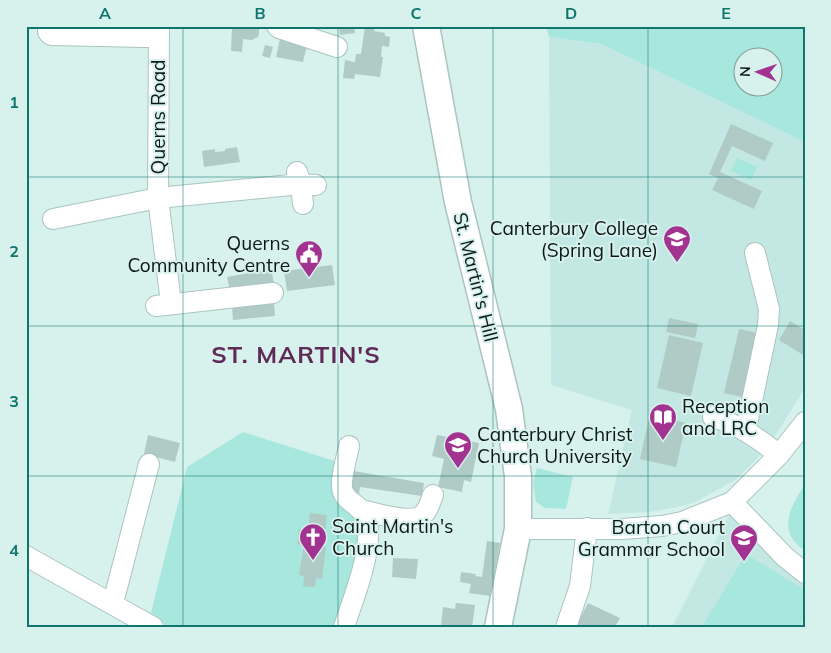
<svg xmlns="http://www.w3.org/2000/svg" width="831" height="653" font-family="Mulish,sans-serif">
<rect width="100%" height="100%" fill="#d7f2ed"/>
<path fill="#c3e7e2" d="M549,37l52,7 204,98v246l-28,45 -22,28 -21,20 -41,22 -20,5 -23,4 -42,2 24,-104 -81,-25z
M730,513l29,32 46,33v49h-133z"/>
<path fill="#a7e7dd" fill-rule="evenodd" d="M546,26h259v116l-204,-98 -52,-7zM744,58h30v30h-30z
M737,158l20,9 -6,13 -20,-9z
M243,432l101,32 -9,37c8,5 19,12 23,21 9,21 -16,82 -23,105h-165l-20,-10 37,-150z
M537,468l36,9 -7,32 -21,-1 -9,-6 -3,-19z
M805,484v67c-29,-20 -15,-43 0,-67z
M746,554l59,36v26l-6,11h-97z"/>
<path fill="#b0cac6" d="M232,26h27v8l-1,3 -6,3 -9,-1 -1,13 -11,-1z
M341,26h13l1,7 -15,2 -1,-8z
M365,26l10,1 -1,4 11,2v3l5,1 -1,10 -7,-1 -1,11h2l-3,20 -25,-3 -1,5 -11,-1 2,-18 10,2 1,-8h5z
M280,39l27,6 -4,17 -27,-5z
M265,45l8,2 -3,11 -8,-2z
M731,124l42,19 -8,18 -33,-15 -12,26 42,19 -8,18 -42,-19 6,-12 -9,-4z
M237,147l3,15 -36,5 -2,-16 13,-2v3l10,-1v-2z
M332,265l3,20 -48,6 -3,-20z
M271,269l3,15 -44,7 -3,-14z
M274,303l1,13 -42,4 -1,-13z
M669,318l29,6 -3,14 -29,-6z
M790,321l15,9v26l-26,-16z
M739,329l19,4 -12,65 -22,-5z
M669,335l34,8 -12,53 -34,-8z
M650,414l36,9 -10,44 -36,-8z
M148,435l32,8 -5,19 -31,-8z
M437,435l42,8 -8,39 -7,-2 -2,12 -24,-5 6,-28 -12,-3z
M348,470l76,13 -2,13 -62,-9 -1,7 -15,-2z
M310,513l17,2 -4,31 3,1 -4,32 -6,-1 -1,9 -12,-1 1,-10 -5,-1 5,-30 -7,-1 2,-15 9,1z
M487,541l13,2 -10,53 -21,-3 2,-9 -11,-2 1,-10 15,2 -1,2 7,1z
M393,558l25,1 -2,20 -24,-2z
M456,603l19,2 -3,22 -31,-1 2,-19 12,2z
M588,603l32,15 -5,9 -39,-1z"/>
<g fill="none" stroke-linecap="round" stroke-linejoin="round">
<g stroke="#abc4c0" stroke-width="22">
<path id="minor" d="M48,26v6l3,3 95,2 13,-1
M159,26l-1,172 13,105
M277,26l2,2 58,19
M297,172l4,12 2,20
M53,219l105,-21 143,-14 15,1
M156,306l117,-13
M713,417c26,8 45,21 66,38
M746,429l22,-104 1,-16 -14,-56
M732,502l53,55 20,16
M362,510c14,3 46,14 59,6 7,-4 9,-14 12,-21
M518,529h104l40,-3 20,-4 50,-20 47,-47 26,-33
M26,556l127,71
M113,603l36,-139
M344,627c9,-28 26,-69 24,-98 -2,-25 -19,-23 -25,-37 -4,-10 4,-35 6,-46
M566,627l14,-41 7,-58"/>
</g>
<g stroke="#abc4c0" stroke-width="29">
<path id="major" d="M426,26l32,176 51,207 9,67v53l-20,98"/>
</g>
<use href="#minor" stroke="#fff" stroke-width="20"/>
<use href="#major" stroke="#fff" stroke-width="26"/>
</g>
<path fill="none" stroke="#0f766e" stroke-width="1" stroke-opacity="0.55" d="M183,26v601M338,26v601M493,26v601M648,26v601M26,177h779M26,326h779M26,476h779"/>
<defs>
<g id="university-pin" transform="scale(1.4375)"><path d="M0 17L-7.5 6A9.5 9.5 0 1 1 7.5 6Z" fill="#a23391" stroke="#d7f2ed"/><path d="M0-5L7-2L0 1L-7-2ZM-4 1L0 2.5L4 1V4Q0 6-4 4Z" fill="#fff"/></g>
<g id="civic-pin" transform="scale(1.4375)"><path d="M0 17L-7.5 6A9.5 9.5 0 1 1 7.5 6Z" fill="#a23391" stroke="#d7f2ed"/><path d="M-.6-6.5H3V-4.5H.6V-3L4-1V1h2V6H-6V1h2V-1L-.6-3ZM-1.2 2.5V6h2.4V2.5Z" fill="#fff"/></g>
<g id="library-pin" transform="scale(1.4375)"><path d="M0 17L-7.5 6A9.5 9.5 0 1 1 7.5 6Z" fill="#a23391" stroke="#d7f2ed"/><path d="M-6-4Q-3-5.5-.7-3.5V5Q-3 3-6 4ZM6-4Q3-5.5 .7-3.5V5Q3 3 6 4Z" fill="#fff"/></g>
<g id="church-pin" transform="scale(1.4375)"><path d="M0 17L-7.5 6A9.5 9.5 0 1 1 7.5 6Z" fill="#a23391" stroke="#d7f2ed"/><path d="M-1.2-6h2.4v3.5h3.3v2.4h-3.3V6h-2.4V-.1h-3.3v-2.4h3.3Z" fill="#fff"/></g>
<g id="school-pin" transform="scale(1.4375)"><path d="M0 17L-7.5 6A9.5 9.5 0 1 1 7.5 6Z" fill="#a23391" stroke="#d7f2ed"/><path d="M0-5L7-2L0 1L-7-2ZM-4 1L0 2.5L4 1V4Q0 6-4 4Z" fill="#fff"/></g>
</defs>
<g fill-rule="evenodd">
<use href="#university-pin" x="677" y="239"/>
<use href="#civic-pin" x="309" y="254"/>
<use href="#library-pin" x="663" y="417"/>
<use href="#university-pin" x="458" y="445"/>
<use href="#church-pin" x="313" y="537"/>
<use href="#school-pin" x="744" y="538"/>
</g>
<g text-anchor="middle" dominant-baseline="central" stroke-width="4" stroke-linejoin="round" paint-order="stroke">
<g font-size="19" fill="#0d1715" stroke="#d7f2ed">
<text transform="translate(158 117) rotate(-90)">Querns Road</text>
<text transform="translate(476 277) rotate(76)">St. Martin's Hill</text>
</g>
<g font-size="19" fill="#0d1715" stroke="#d7f2ed" text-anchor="end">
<text x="658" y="228">Canterbury College<tspan x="658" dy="22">(Spring Lane)</tspan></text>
<text x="290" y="243">Querns<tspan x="290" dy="22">Community Centre</tspan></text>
<text x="682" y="406" text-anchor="start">Reception<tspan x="682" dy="22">and LRC</tspan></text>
<text x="477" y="434" text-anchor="start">Canterbury Christ<tspan x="477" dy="22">Church University</tspan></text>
<text x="332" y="526" text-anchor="start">Saint Martin's<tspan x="332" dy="22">Church</tspan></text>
<text x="725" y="527">Barton Court<tspan x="725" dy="22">Grammar School</tspan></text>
</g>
<g font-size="24" font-weight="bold" letter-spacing="1" fill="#602956" stroke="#d7f2ed">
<text x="296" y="354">ST. MARTIN'S</text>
</g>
</g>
<rect width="831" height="653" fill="none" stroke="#d7f2ed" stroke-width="55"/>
<g transform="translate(758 72) rotate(272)"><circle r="24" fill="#d7f2ed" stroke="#869a97"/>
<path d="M0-4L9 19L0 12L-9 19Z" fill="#a23391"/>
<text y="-8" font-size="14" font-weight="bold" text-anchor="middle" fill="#0d1715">N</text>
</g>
<rect x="28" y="28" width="776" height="598" fill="none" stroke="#0f766e" stroke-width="2"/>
<g font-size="16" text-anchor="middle" font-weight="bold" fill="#0f766e">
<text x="105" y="19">A</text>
<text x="260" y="19">B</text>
<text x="416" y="19">C</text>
<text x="571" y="19">D</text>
<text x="726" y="19">E</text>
<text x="14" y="108">1</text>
<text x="14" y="257">2</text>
<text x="14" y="407">3</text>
<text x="14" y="556">4</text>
</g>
</svg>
